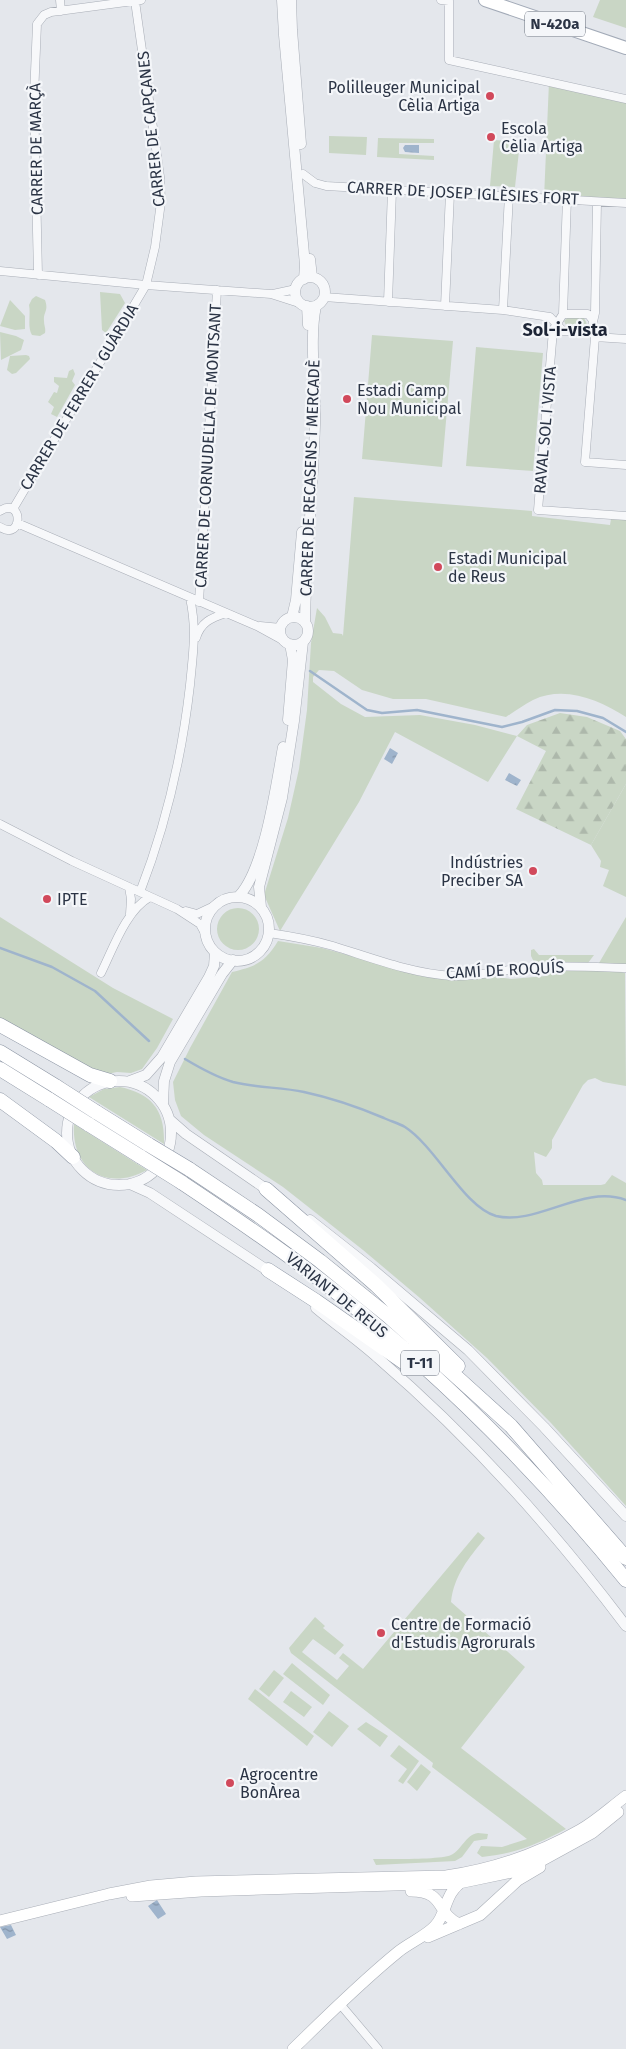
<svg xmlns="http://www.w3.org/2000/svg" width="626" height="2049" font-family="'Fira Sans',sans-serif">
<defs>
<pattern id="forest-firs" width="22" height="20" patternUnits="userSpaceOnUse" patternTransform="scale(1.25)"><rect width="22" height="20" fill="#c9d6c5"/><path d="M5 1l3.5 6h-7zM16 11l3.5 6h-7z" fill="#adb8ab"/></pattern>
<pattern id="water-ripples" width="26" height="14" patternUnits="userSpaceOnUse" patternTransform="scale(1.25)"><rect width="26" height="14" fill="#9fb4cc"/><path d="M2 4q2-2 4 0t4 0M15 11q2-2 4 0t4 0" fill="none" stroke="#8293a7"/></pattern>
</defs>
<rect width="100%" height="100%" fill="#e4e7ec"/>
<path fill="#c9d6c5" d="M600,0h26v28l-33,-11z
M549,82l77,17v104l-82,-5z
M329,136l38,1 -1,18 -37,-2z
M378,138l56,1v4h-35v11l35,2v4l-57,-3z
M494,140l26,2 -5,45 -25,-1z
M100,292l20,2 5,9 -19,30 -4,-3z
M36,296l9,4c4,11 -2,12 -1,21 0,5 2,7 1,12l-5,3 -8,-1c-5,-8 -1,-21 -3,-30l3,-6z
M10,300l15,16v13l-10,1 -15,-4z
M568,317l16,1 3,6 -5,4 -15,-1 -3,-6z
M0,332l16,4 8,4 -3,10 -20,10z
M372,335l81,6 -11,126 -80,-8z
M476,347l67,6 -10,118 -67,-5z
M26,355l3,1 1,3 -14,14 -4,1 -5,-4 3,-14z
M73,369l2,5 -3,7 3,4 -18,32 -6,-3 3,-7 -6,-5 6,-10 3,1 2,-7 -5,-4v-5l13,1 2,-7z
M354,497l178,14v5l78,9 1,-6 15,1v197c-27,-17 -61,-32 -93,-17 -9,5 -18,11 -27,17l-80,-18h-33l-31,-9 -28,-19 -15,-1 -6,7v5l28,22 24,13 55,-2 55,10 42,11 -29,46 -93,-50 -36,70 -79,129 -16,-36 24,-77 11,-49 8,-59 4,-67 6,-35 8,9 8,16 9,1 1,2z
M626,784v113l-23,-11 6,-16 -9,-3 1,-6 -10,-16z
M217 929a21 21 0 1 1 42 0a21 21 0 1 1-42 0Z
M0,917l113,71 60,31 -16,29 -15,21 -11,4 -14,-1 -10,2 -18,-6 -89,-50z
M626,917v48l-27,-2z
M278,941l44,7 84,23 42,9 48,-3 15,2 35,-3 4,-6h63l12,3 1,113 -23,-4 -8,-4 -7,2 -5,5 -31,55v8l-6,9 -12,-5 2,21 6,7 1,5h58l4,-1 7,-9 14,8v323l-75,-83 -64,-65 -67,-60 -57,-48 -80,-63 -79,-52 -23,-19 -6,-16 -2,-18 17,-34 42,-76c25,-6 33,-10 46,-31z
M534,949l5,6h55l-6,8 -54,-1 -3,-6v-6z
M120,1087c32,7 45,23 44,57l-75,-47 15,-8z
M74,1124l73,46c-40,22 -76,0 -73,-46z
M478,1532l7,6c-16,20 -31,37 -34,64l74,65 -64,81 105,81c-28,15 -51,25 -84,28l-5,-4 4,-7 21,1 25,-8 -95,-72 1,-4 -142,-110 -2,-5 26,-31 10,9 -2,2 21,17 -9,10 -22,-16 -11,13 35,28 12,-14 -10,-8 4,-5 20,16z
M292,1663l38,32 -7,10 -40,-31z
M274,1670l10,8 -15,19 -10,-8z
M255,1689l59,47 -7,10 -59,-47z
M291,1691l21,16 -8,10 -21,-15z
M329,1711l20,15 -17,21 -19,-15z
M366,1722l22,14 -8,11 -23,-18z
M399,1745l20,16 -16,23 -5,-3 9,-12 -17,-13z
M421,1764l10,8 -14,19 -10,-9z
M478,1833l10,1 -1,5 -13,2 -12,16 -7,4 -79,4 -3,-6c15,0 67,1 78,-4 11,-5 14,-20 27,-22z"/>
<path fill="url(#forest-firs)" d="M560,713l27,4 33,14 6,8v45l-35,61 -75,-36 30,-58 -29,-15 10,-11z"/>
<path fill="url(#water-ripples)" d="M405,145h14v8l-14,-1 -2,-4z
M390,748l8,5 -6,11 -8,-5z
M509,773l12,7 -4,6 -12,-6z
M157,1900l9,14 -8,5 -10,-13z
M11,1925l5,10 -9,4 -7,-12z"/>
<g fill="none" stroke-linecap="round" stroke-linejoin="round">
<path stroke="#9fb4cc" stroke-width="2.5" d="M310,671l57,39 15,3 35,-3 85,17 20,-5 33,-12 22,1 26,7 23,14
M0,948l52,19 43,24 54,50
M185,1059c15,9 31,18 48,23 23,6 48,5 71,10 28,6 54,15 80,26 6,3 14,5 21,9 31,20 59,80 91,89 41,10 87,-32 130,-16"/>
<g stroke="#a9aeb7" stroke-width="9">
<path id="minor" d="M60,0l1,11
M441,0l8,1v59l177,39
M303,174l12,9 11,3 300,17
M597,202l-2,111 -3,13 4,5 -1,6 -10,125 41,3
M0,271l146,14 125,9 31,10
M38,275l-4,-179 3,-72 7,-9 7,-3 90,-12
M273,294l23,-5
M324,297l179,13 47,7 13,14 20,1 6,-1 3,-5
M388,302l4,-112
M445,306l5,-113
M503,310l6,-115
M563,314l4,-116
M592,319l-4,-5h-25l-10,16 -15,180 88,6
M595,337l31,2
M13,509l133,-224 9,-38 6,-45 -1,-25 -25,-176
M0,511c23,-15 24,31 0,16
M17,523l240,103 31,17
M199,602l18,-312
M260,626l21,2
M196,638c5,-16 15,-20 30,-25
M0,824l72,37 105,48 23,15 6,11
M129,887l2,12 -1,15
M140,892c26,-67 42,-136 50,-207 3,-32 7,-55 0,-87
M186,911l11,3 17,-8
M269,933c21,3 43,7 64,13 39,12 77,27 118,30 25,1 48,-5 72,-8 34,-3 69,-1 103,0
M101,973c12,-24 25,-63 49,-76
M340,2004l38,45"/>
</g>
<g stroke="#a9aeb7" stroke-width="11">
<path id="tertiary" d="M282,0l2,35 21,230 -1,14
M291,0l1,30 9,114
M310,259l2,18
M295 292a15 15 0 1 1 30 0a15 15 0 1 1-30 0Z
M307,306l1,19
M292,617l4,-17 6,-68
M280 631a14 14 0 1 1 28 0a14 14 0 1 1-28 0Z
M305,622c1,-66 8,-132 10,-198 1,-37 -6,-85 1,-118
M288,720l5,-60 -3,-16
M239,896c26,-28 37,-111 44,-149
M205 929a32 32 0 1 1 64 0a32 32 0 1 1-64 0Z
M261,907l-2,-20 23,-89 12,-77 9,-79
M67 1133a52 52 0 1 1 104 0a52 52 0 1 1-104 0Z
M130,1081l16,-6 16,-18 47,-80 5,-11 1,-13
M163,1103l1,-22 6,-19 52,-88 11,-14
M170,1120l16,14 86,59
M130,1184l20,9 123,81
M310,1220l61,48 97,82 76,77 82,89
M316,1308c20,17 42,32 62,50 92,79 175,171 248,268"/>
</g>
<g stroke="#a9aeb7" stroke-width="12">
<path id="secondary" d="M411,1891c35,0 24,22 48,33
M132,1896l69,-5 258,-8 53,-11 29,-11 51,-28 26,-21
M0,1921l109,-27 42,-8 45,-4 250,-6c48,-7 92,-22 134,-46 16,-9 31,-23 46,-34
M428,1937l52,-22 38,-35 22,-13
M293,2049c34,-33 68,-67 105,-97 11,-9 28,-16 37,-26 12,-12 9,-33 28,-45"/>
</g>
<g stroke="#a3abb8" stroke-width="14">
<path id="primary" d="M485,0l141,48"/>
</g>
<g stroke="#8b94a3" stroke-width="15">
<path id="motorway" d="M0,1025l90,50 20,6
M0,1052l57,35
M0,1069l50,31
M0,1100l56,41 17,16
M96,1112l53,33
M88,1124l53,33
M189,1169l69,46 62,46 67,54 62,55 62,56 115,132
M181,1182c45,30 90,60 133,93 115,88 220,192 312,305
M266,1189l110,96 82,81
M268,1270l48,31 96,67"/>
</g>
<use href="#minor" stroke="#f7f8fa" stroke-width="8"/>
<use href="#tertiary" stroke="#f7f8fa" stroke-width="10"/>
<use href="#secondary" stroke="#fff" stroke-width="11"/>
<use href="#primary" stroke="#fff" stroke-width="12"/>
<use href="#motorway" stroke="#fff" stroke-width="14"/>
<g stroke="#8b94a3" stroke-width="15" stroke-linecap="butt">
<path id="motorway-bridge" d="M57,1087l39,25
M50,1100l38,24
M149,1145l40,24
M141,1157l40,25"/>
</g>
<use href="#motorway-bridge" stroke="#fff" stroke-width="14"/>
</g>
<g fill="#d1495b" stroke="#f4f6f9" stroke-width="2">
<circle cx="490" cy="96" r="5"/>
<circle cx="491" cy="137" r="5"/>
<circle cx="347" cy="399" r="5"/>
<circle cx="438" cy="567" r="5"/>
<circle cx="533" cy="871" r="5"/>
<circle cx="47" cy="899" r="5"/>
<circle cx="381" cy="1633" r="5"/>
<circle cx="230" cy="1783" r="5"/>
</g>
<g text-anchor="middle" dominant-baseline="central" stroke-width="4.5" stroke-linejoin="round" paint-order="stroke">
<g fill="#f4f6f9" stroke="#676e7b" stroke-width="1">
<rect x="525" y="11.5" width="60" height="25" rx="4"/>
<rect x="401" y="1350.5" width="38" height="25" rx="4"/>
</g>
<g font-size="15" font-weight="bold" fill="#2b3445">
<text x="555" y="24">N-420a</text>
<text x="420" y="1363">T-11</text>
</g>
<g font-size="16" fill="#2b3445" stroke="#f4f6f9" text-anchor="start">
<text x="480" y="87" text-anchor="end">Polilleuger Municipal<tspan x="480" dy="18">Cèlia Artiga</tspan></text>
<text x="501" y="128">Escola<tspan x="501" dy="18">Cèlia Artiga</tspan></text>
<text x="357" y="390">Estadi Camp<tspan x="357" dy="18">Nou Municipal</tspan></text>
<text x="448" y="558">Estadi Municipal<tspan x="448" dy="18">de Reus</tspan></text>
<text x="523" y="862" text-anchor="end">Indústries<tspan x="523" dy="18">Preciber SA</tspan></text>
<text x="57" y="899">IPTE</text>
<text x="391" y="1624">Centre de Formació<tspan x="391" dy="18">d'Estudis Agrorurals</tspan></text>
<text x="240" y="1774">Agrocentre<tspan x="240" dy="18">BonÀrea</tspan></text>
</g>
<g font-size="16" fill="#2b3445" stroke="#f4f6f9">
<text transform="translate(151 129) rotate(-96)">CARRER DE CAPÇANES</text>
<text transform="translate(36 149) rotate(-91)">CARRER DE MARÇÀ</text>
<text transform="translate(463 193) rotate(3)">CARRER DE JOSEP IGLÈSIES FORT</text>
<text transform="translate(79 397) rotate(-59)">CARRER DE FERRER I GUÀRDIA</text>
<text transform="translate(545 430) rotate(-85)">RAVAL SOL I VISTA</text>
<text transform="translate(208 446) rotate(-87)">CARRER DE CORNUDELLA DE MONTSANT</text>
<text transform="translate(310 478) rotate(-88)">CARRER DE RECASENS I MERCADÈ</text>
<text transform="translate(505 970) rotate(-3)">CAMÍ DE ROQUÍS</text>
<text transform="translate(337 1295) rotate(39)">VARIANT DE REUS</text>
</g>
<g font-size="18" font-weight="bold" fill="#1d2536" stroke="#f4f6f9">
<text x="565" y="330">Sol-i-vista</text>
</g>
</g>
</svg>
